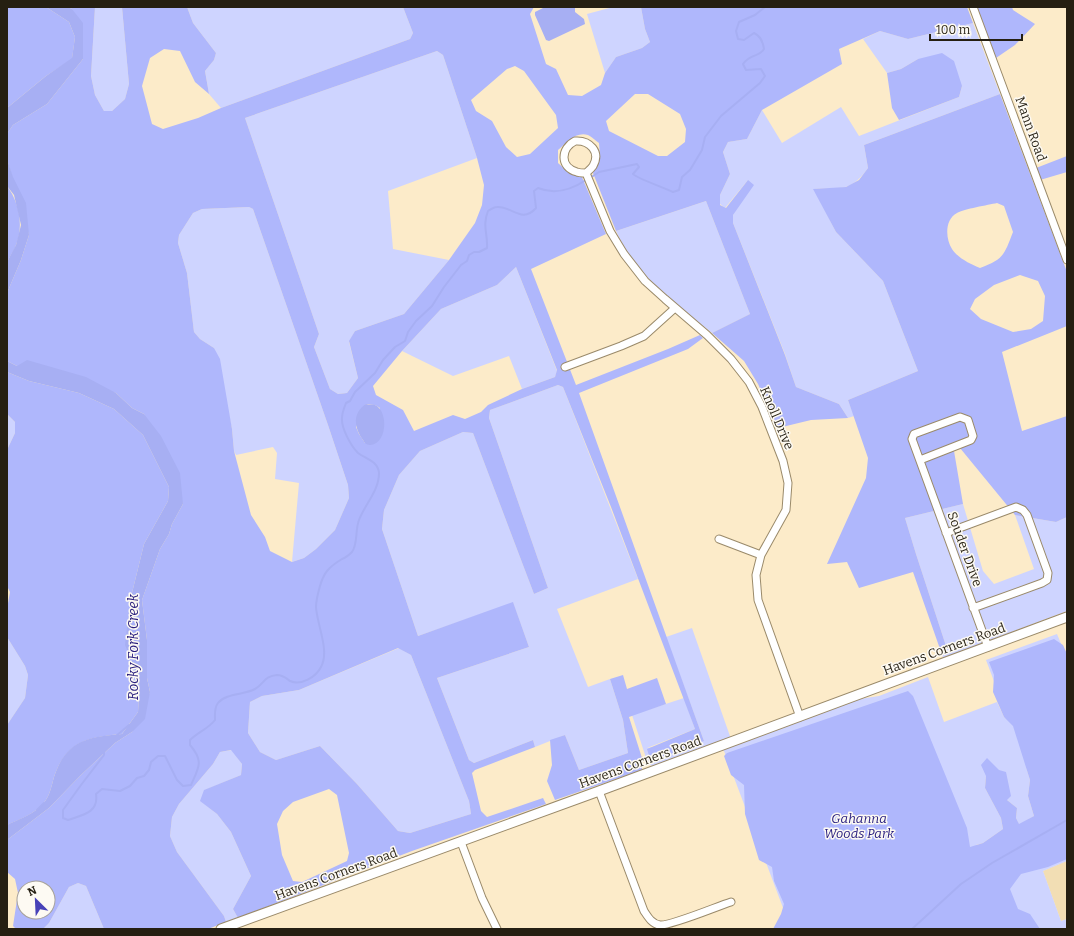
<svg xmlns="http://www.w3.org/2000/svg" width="1074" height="936" font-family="Bitter,serif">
<rect width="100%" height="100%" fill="#fcebc9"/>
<path fill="#f2deb4" d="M1067,861v58l-6,2 -18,-50z"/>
<path fill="#ced4ff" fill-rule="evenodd" d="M95,7h27l7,77 -4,15 -13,12h-8l-9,-16 -4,-19z
M187,7h216l10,26 -3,6 -189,69 -12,-14 -4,-23 9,-11 2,-7 -23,-30z
M613,7h28l4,22 5,13 -8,6 -26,9 -11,16 -18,-59z
M973,23l27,71 -136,51 4,23c-17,24 -27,20 -54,21l22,43 47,49 35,90 -70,29 6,16 -6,2 -9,-14 -43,-17 -11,-33 -52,-131v-8l15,-35 -23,28 -5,-4v-9l10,-21 -7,-22 5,-10 19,-3 15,-29 20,33 59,-36 18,29 100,-39 3,-11 -44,-27 -17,10 -14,4 -24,-34 17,-8 28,8z
M437,51l6,4 34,103 -89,33 5,58 56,11 -45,54 -49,17 -6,11 9,36 -11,15 -9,1 -8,-5 -16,-42 5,-13 -74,-216z
M706,201l44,113 -38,19c-38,-31 -75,-56 -96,-102z
M249,207l4,2 75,216 20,60 1,13 -14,32 -19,19 -12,9 -12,4 7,-79 -24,-4 2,-26 -4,-6 -37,8 -2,-4 -2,-22 -18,-81 -14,-9 -6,-7 -7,-59 -9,-30 1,-8 14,-22 9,-4z
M516,267l41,104 -2,6 -33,12 -13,-33 -56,20 -51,-25 39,-42 56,-24z
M558,385l5,2 75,192 -81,30 31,78 22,-8 13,41 5,33 -49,17 -14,-35 -30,12 -2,-7 -59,23 -5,-3 -32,-82 92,-31 -16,-44 -95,33 -36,-107 2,-19 15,-35 21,-24 43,-19 10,1 61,161 14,-6 -59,-170 1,-8z
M7,414l8,8v11l-8,17z
M963,504l20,67 11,13 40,-15 -19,-54 41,7 11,-5v94l-124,47 -3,-9 6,-3 -30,-92 -11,-36z
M692,628l39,111 -79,27 -4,-2 -16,-49 52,-17 11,31 -48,19 57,-7 -38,-104z
M1057,634l10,24v203l-24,10 18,50 6,-2v10h-276l-67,-178 -3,-1 132,-50 26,-4 49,-19 16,45 53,-20 7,15 5,4 -23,-61zM1026,767l20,50 -68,32 -2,-4 7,-2 20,-14 -2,-11 -16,-30 1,-12 21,24 10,8 -1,10 3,7 15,-9 -6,-20 2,-16z
M7,637l18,29 3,9 -3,23 -18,27z
M399,648l12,7 58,146 2,13 -61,19 -12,-2 -41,-47 -37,-38 -44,14 -16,-8 -12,-19 2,-31 12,-6 37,-6z
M232,750l10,14 -1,11 -36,15 -4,11 16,13 14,18 20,44 -18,33 5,9 -12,4 -2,-6 -47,-64 -7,-16 2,-19 7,-13 34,-40 7,-12z
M78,883l8,3 18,43h-61l6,-6 20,-36z"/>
<path fill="#afb7fc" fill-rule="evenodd" d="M7,7h39l23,15 6,15 -3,22 -26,17 -39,32z
M68,7h27l-4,69 4,19 9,16h8l13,-12 4,-15 -7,-77h65l6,16 23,30 -2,7 -9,11 4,23 -14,-12 -15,-31 -16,-2 -14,9 -8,28 10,38 11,5 35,-11 23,-10 189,-69 3,-6 -10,-26h131l-4,7 16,50 10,5 12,26 14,1 19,-11 4,-12 11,-16 26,-9 8,-6 -5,-13 -4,-22h326l6,16 -65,16 -28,-8 -41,18 3,15 -80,46 -15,29 -19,3 -5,10 7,22 -10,21v10l6,3 22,-28 6,5 -21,30v8l52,132 11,32 43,17 9,14 -37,2 -33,8 -20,-44 -14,-23 -32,-28 38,-19 -44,-113 -90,30 -23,-58 7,-17 -1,-13c-3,-2 -7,-6 -11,-8 -12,-4 -22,8 -30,15v13l11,10 13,4 24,57 -75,35 45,116 92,-36 32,-14 3,3 -15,11 -109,44 125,348 -53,21 -4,-13 48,-20 -84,-222 -48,-120 -5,-2 -68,25 -1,8 59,170 -14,6 -61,-161 -10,-1 -43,19 -21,24 -15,35 -2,19 36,107 95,-34 16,45 -92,31 32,82 5,3 59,-23 2,7 -60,23 -3,3 9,38 6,6 56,-19 3,6 -134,47 -174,67 -5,-9 18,-33 -20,-44 -14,-18 -17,-13 4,-11 37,-15 1,-11 -11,-14 -11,2 -7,12 -34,40 -7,13 -2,19 7,16 47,64 2,6 -18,7h-104l-18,-43 -8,-3 -9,4 -20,36 -6,6h-27l-3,-3 5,-33 -3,-14 -8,-7v-32l42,-32 32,-33 34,-32 17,-11 18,-40 -3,-14v-38l-5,-40 18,-51 9,-15 3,-10 11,-20 -39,-90 -12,-6 -16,-15 -99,-27 -10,-5v-68l14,-33 8,-25 -22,-76v-25l6,-9 34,-21 36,-45 -11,-50zM437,51l6,4 34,103 7,27 -2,20 -7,18 -26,37 -45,54 -49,17 -6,10 9,37 -11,15 -9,1 -8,-5 -16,-42 5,-13 -74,-216zM515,66l9,5 32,44 2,13 -28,26 -13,3 -11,-10 -14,-26 -16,-10 -5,-11 36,-31zM635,94h13l32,20 6,15 -1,13 -18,14h-9l-49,-25 -3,-10zM249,207l4,2 75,216 20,60 1,13 -14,32 -19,19 -12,9 -12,4 -22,-11 -5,-14 -14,-22 -17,-64 -2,-22 -12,-70 -6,-11 -14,-9 -6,-7 -7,-59 -9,-30 1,-8 14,-22 9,-4zM516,267l41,103 -2,7 -33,12 -34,16 -7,7 -16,7 -12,-4 -39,16 -11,-21 -27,-15 -3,-9 29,-35 39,-42 56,-24zM366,404l9,1 5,3 -15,35 -6,-9 -3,-7zM398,648l13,7 58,146 2,13 -61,19 -12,-2 -41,-47 -37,-38 -44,14 -16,-8 -12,-19 2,-31 12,-6 37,-6zM329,789l8,6 12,58 -2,8 -45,21 -9,-1 -11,-26 -5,-31 6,-13 10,-9zM24,888h24v24h-24z
M977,7h35l1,3 22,14 -20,21 -19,13z
M942,53l12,8 8,25 -3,11 -60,23 -7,-12 -5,-35 14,-4 17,-10z
M1000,94l67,178v54l-65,26 20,79 45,-15v101l-11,5 -41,-7 -55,-67 -6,3 9,53 -58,14 11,36 30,92 -6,3 -27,-77 -54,16 -12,-26 -20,2 39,-86 2,-20 -20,-58 70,-29 -35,-90 -47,-49 -23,-43 33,-2 13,-7 9,-12 -4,-23zM997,203l7,3 9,26c-9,23 -9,27 -33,36 -10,-4 -22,-10 -28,-19 -7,-11 -7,-30 5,-36 7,-4 31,-8 40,-10zM1020,275l18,6 7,15 -2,25 -12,8 -18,3 -32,-13 -11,-10 5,-10 19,-14z
M1067,156v16l-27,8 -4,-12z
M7,186c12,16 17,40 9,59 -2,6 -6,11 -9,17z
M7,372l22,9 50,12 35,16 29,26 26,52 -1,14 -24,43 -14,57 4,63 6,16 -2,32 -16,22c-34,3 -56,7 -68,43 -3,11 -5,22 -14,30 -9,8 -22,13 -33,18v-100l18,-27 3,-23 -3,-9 -18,-29v-28l3,-17 -3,-6v-136l8,-17v-11l-8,-8z
M1054,639l9,6 4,9v205l-19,8 -27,7 -11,15 8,20 12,5 10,15h-267l8,-15 3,-10 -10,-23 -2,-14 -13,-7 -14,-46 -1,-29 -13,-10 -7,-19 3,-3 181,-62 5,5 54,132 3,19 13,-4 20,-14 -2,-11 -16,-30 1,-12 -5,-11 6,-7 12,12 7,2 5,24 -4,4 10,8 -1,10 3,6 15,-8 -6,-20 2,-16 -17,-54 -9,-9 -11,-25 1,-17 -5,-13z
M623,675l4,14 30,-11 9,26 -37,13 13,41v12l-87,30 -8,-19 5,-16 -2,-25 15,-5 14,35 49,-17 -5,-33 -13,-41z"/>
<path fill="#a7aff3" d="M46,7h22l4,2 11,14v36l-36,45 -34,21 -6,9v-26l39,-32 26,-18 3,-21 -6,-15z
M545,7h30v5l9,7 1,5 -36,17 -3,-1 -11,-25v-3z
M7,159l6,18 13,26 3,32 -8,25 -14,33v-31l9,-17 5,-20 -7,-30 -7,-9z
M27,360l59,17 30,16 16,15 12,6 17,22 19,37 3,31 -11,20 -3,10 -9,15 -18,51 5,40v38l3,14 -5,27 -13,13 -17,11 -34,32 -32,33 -42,32v-15c10,-5 24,-10 33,-18 9,-8 11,-19 14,-30 12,-37 34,-40 68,-43l16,-22 2,-32 -15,-35 5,-44 14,-57 24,-43 1,-14 -26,-52 -29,-26 -35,-16 -50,-12 -22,-9v-11l10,5z
M366,404c3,1 7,0 9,1 14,6 12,40 -5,40 -4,0 -6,-3 -7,-5 -9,-12 -11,-27 3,-36z"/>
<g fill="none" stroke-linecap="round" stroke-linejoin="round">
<path stroke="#a7aff3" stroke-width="2" d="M590,178l9,-6 38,-8 2,3 -6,7c3,4 32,14 40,18l6,-2 3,-13 8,-7 12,-20 3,-13 16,-21 39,-33 5,-7 -4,-7 -15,1 -3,-6c8,-11 15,-6 21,-15 -1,-7 -3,-13 -10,-16l-10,7 -6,-1 -2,-8 3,-9 16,-7 10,-8
M116,736l13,-11
M104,752v3l-23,30 -18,25v8l5,2c14,-5 31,-7 28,-26l6,-5 18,2 10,-5 7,-8 7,-2 5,-6 2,-8 7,-6h7l12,24 6,6 8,-1c8,-18 13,-24 -1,-40v-5c8,-8 18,-11 25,-20 0,-6 -1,-12 3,-17 8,-10 26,-8 37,-14 9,-5 9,-13 22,-14 6,0 9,3 13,6 11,5 26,-4 31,-14 9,-16 -4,-42 -5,-60 0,-6 2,-14 4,-21 4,-14 9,-19 22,-27 3,-1 7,-4 10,-7 6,-8 3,-22 7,-32 6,-16 20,-29 20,-47 -1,-12 -13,-14 -21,-20 -7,-7 -17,-25 -16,-35 0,-5 2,-10 4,-15l4,-2 5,-9 20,-19 8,-13 12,-13 10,-6 3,-9 8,-11 16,-15 12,-19 17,-22 6,-4 2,-6 5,-3h5l8,-4c1,-14 -5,-22 1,-37 3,-2 6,-4 9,-4 15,-1 25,17 39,1l-2,-17 4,-3c17,7 33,2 48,-8
M37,810l7,-7
M912,929l49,-45 31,-21 75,-43"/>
<g stroke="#9a8a6a" stroke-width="9">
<path id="minor" d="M973,7l94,253
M575,141c15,-1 26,11 18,25 -2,3 -5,5 -7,7 -3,0 -7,0 -9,-1 -18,-5 -16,-24 -2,-31z
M586,173l24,58 14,23 21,27 20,18 42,36 24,24 18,23 13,25 21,54 5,22 -2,27 -25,45 -5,20 2,25 42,117
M565,367l56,-21 23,-10 31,-28
M920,460l51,-20 2,-4 -5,-16 -8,-3 -46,17 -2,5 76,208
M946,533l70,-26 7,3 4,5 21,58 -1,7 -5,3 -69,25
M719,539l42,16
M599,791l45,120c4,6 8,13 16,14 11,1 58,-19 71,-23
M461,842l21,56 15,31"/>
</g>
<g stroke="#9a8a6a" stroke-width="11">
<path id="major" d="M221,929l378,-138 468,-174"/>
</g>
<use href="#minor" stroke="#fff" stroke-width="7"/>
<use href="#major" stroke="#fff" stroke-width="9"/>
</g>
<g text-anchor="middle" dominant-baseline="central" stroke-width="3" stroke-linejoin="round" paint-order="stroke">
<g font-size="13" fill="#251f12" stroke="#fdfaf3">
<text transform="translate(1031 129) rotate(70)">Mann Road</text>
<text transform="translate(777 418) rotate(67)">Knoll Drive</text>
<text transform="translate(965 549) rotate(70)">Souder Drive</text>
<text transform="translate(944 649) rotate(-20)">Havens Corners Road</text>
<text transform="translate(640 762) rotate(-20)">Havens Corners Road</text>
<text transform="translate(336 874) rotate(-20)">Havens Corners Road</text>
</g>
<g font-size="13" font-style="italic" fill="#2b2181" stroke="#fdfaf3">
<text x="859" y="818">Gahanna<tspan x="859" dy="15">Woods Park</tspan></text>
</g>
<g font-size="14" font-style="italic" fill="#291e7e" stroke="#fdfaf3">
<text transform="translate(133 647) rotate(-90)">Rocky Fork Creek</text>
</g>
</g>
<rect width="1074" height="936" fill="none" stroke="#251f12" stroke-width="16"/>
<g transform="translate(36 900) rotate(336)"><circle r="19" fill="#fdfaf3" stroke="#a7a299"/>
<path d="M0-3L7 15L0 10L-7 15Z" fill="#4842b8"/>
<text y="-6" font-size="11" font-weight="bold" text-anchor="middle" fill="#251f12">N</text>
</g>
<path d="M930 34v6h92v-6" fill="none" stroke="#251f12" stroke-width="2"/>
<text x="936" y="34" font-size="12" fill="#251f12" stroke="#fdfaf3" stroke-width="3" paint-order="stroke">100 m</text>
</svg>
